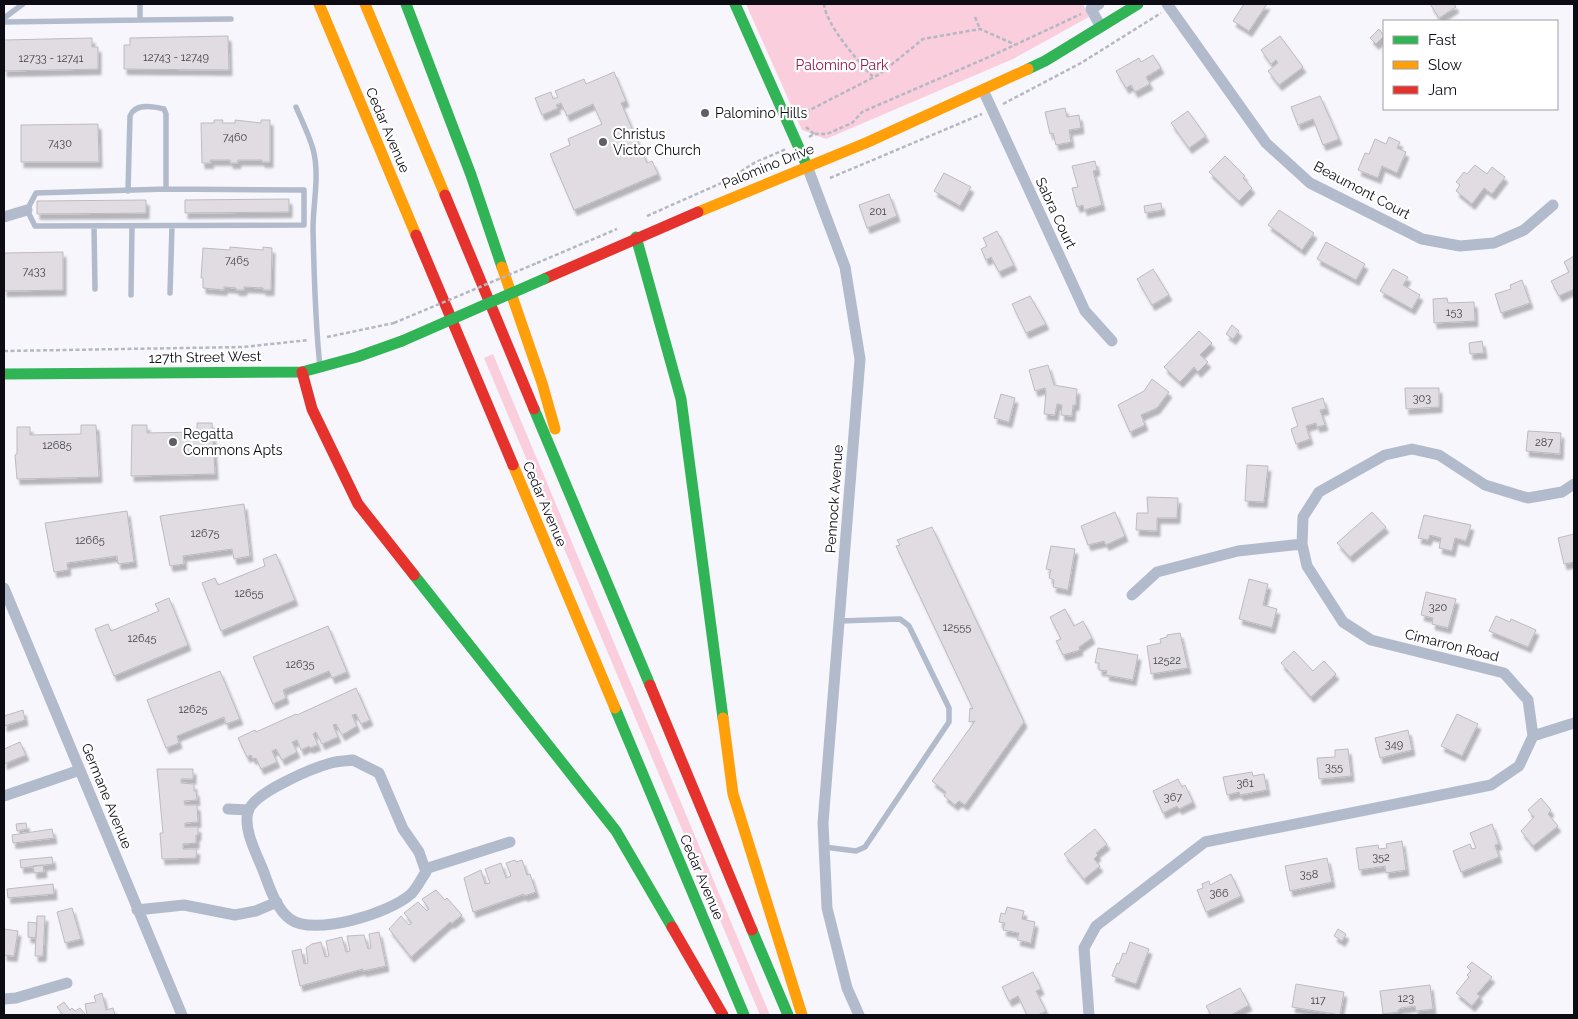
<svg xmlns="http://www.w3.org/2000/svg" width="1578" height="1019" font-family="Raleway,sans-serif">
<defs>
<filter id="shadow"><feDropShadow dx="3" dy="5.5" stdDeviation="1" flood-color="#0004"/></filter>
</defs>
<rect width="100%" height="100%" fill="#f7f6fc"/>
<path fill="#facedc" d="M746,4h337l6,13 -76,42 -187,80 -24,-9z
M493,354l277,661h-10l-276,-657z"/>
<path fill="#e0dce2" stroke="#bebbc0" filter="url(#shadow)" d="M1244,4h23l-18,27 -16,-10z
M1430,4h24l2,3 -17,11z
M1379,29l5,7 -8,8 -6,-6z
M228,36l1,34 -105,-1v-24h6v-7z
M1280,36l23,31 -24,18 -11,-14 10,-8 -2,-3 -5,4 -10,-14z
M92,38v9h6v22l-94,2v-31z
M1153,55l8,13 -15,9 4,7 -15,8 -4,-7 -5,3 -10,-17 23,-13 2,4z
M614,72l12,29 -5,2 26,60 5,-2 6,13 -84,36 -24,-56 20,-9 -2,-6 34,-15 -9,-20 -26,12 -6,-13 -5,2 2,3 -16,7 -7,-17 16,-6 2,7 5,-2 -3,-6 29,-12 2,5z
M1320,96l19,43 -16,6 -10,-26 -15,6 -7,-18z
M1065,108l2,9 12,-2 2,13 -12,2 2,12 -15,3 -3,-12 -3,1 -5,-22z
M1188,111l18,25 -17,12 -18,-25z
M214,120h9l-1,3h13v-3l26,3v-3h9v42h-8v-2h-24v3h-8v-3h-20l1,3h-9l-1,-40h13z
M98,124l1,38h-78v-37z
M1389,137l11,5 -3,6 9,4 -9,21 -15,-7 -4,12 -20,-8 7,-17 4,1 6,-15 11,5z
M1225,156l20,20 -2,2 9,10 -13,13 -30,-29z
M1095,161l2,9 -4,1 9,34 -18,5 -1,-5 -6,2 -5,-19 6,-1 -6,-21z
M1475,165l12,9 5,-7 13,10 -13,17 -8,-6 -12,16 -16,-13 4,-6 -4,-3 8,-10 3,2z
M944,173l27,14 -11,19 -26,-15z
M889,194l8,22 -30,12 -8,-23z
M289,199v13l-104,1v-13z
M146,200v13l-109,1v-13z
M1161,203l1,7 -17,3 -1,-7z
M1279,210l35,23 -12,17 -34,-25z
M997,231l17,34 -15,7 -8,-15 -5,3 -5,-11 6,-3 -4,-8z
M1326,242l39,22 -9,16 -39,-21z
M230,247l33,3v-3l9,1 -1,42h-8v-2l-19,-1v3h-8v-2l-12,-1v3l-21,-2v-10h-2l2,-30 27,2z
M63,252v38l-59,1v-38z
M1574,256v33l-15,7 -8,-15 18,-9 -5,-10z
M1153,269l16,26 -17,10 -15,-26z
M1393,269l15,8 -5,8 17,10 -8,14 -32,-18z
M1522,280l8,23 -29,10 -6,-19 16,-5 -1,-4z
M1030,296l16,28 -20,9 -14,-29z
M1447,298l1,5 26,-1 1,19 -41,2 -1,-24z
M1232,325l7,6 -6,8 -7,-5z
M1199,331l13,12 -12,12 8,7 -10,10 -4,-5 -14,15 -16,-15z
M1482,341l2,12 -14,1 -1,-11z
M1048,365l6,20 23,4 -1,16h-3l-1,11 -11,-1 1,-10 -5,-1 -2,11 -11,-1 2,-22 -1,-4 -10,3 -6,-21z
M1152,379l17,13 -12,16 -16,7 4,10 -15,7 -12,-27 26,-14z
M1405,388h34v19l-33,2z
M1001,394l14,4 -6,24 -15,-4z
M1323,398l3,11 -6,1 5,15 -8,2 -1,-4 -10,3 4,13 -14,5 -5,-15 7,-3 -6,-18z
M197,423h15l3,51 -84,2 1,-51h15v8l50,-1z
M81,425h15l3,52 -82,2 -2,-24 2,-1v-27h13v8l51,-1z
M1528,431l33,2 -1,21 -34,-3z
M1247,465l21,1 -4,36 -19,-1z
M1147,497l31,1 -1,20h-20v13l-21,-1 1,-17h11z
M244,504l6,52 -16,3 -2,-10 -49,7 1,8 -14,2 -10,-50z
M127,511l7,51 -16,2 -1,-8 -50,7 1,7 -14,2 -9,-49z
M1115,512l10,24 -19,9 -2,-4 -16,4 -7,-19z
M1372,512l14,15 -36,30 -13,-14z
M1424,515l47,10 -5,16 -11,-3 -3,13 -13,-3 2,-10 -11,-3 -2,5 -10,-2z
M932,527l92,195 -59,83 -6,-4 -4,4 -11,-9 2,-4 -14,-11 43,-60 -6,1 1,-14 3,1 -77,-163 4,-1 -3,-5z
M1574,534v28l-10,2 -6,-26z
M1051,546l24,3 -7,41 -15,-3 1,-7 -5,-2 2,-8 -5,-1z
M276,554l19,46 -74,31 -19,-48 13,-5 3,7 47,-19 -2,-7z
M1249,579l19,5 -5,21 14,4 -5,19 -33,-9z
M1426,592l30,7 -8,29 -16,-4 1,-6 -12,-3z
M169,598l19,47 -74,31 -19,-47 13,-5 3,7 48,-20 -4,-7z
M1065,609l9,17 9,-5 9,17 -13,9 1,3 -17,5 -7,-14 5,-2 -11,-22z
M1496,616l14,6 1,-3 25,11 -8,17 -39,-16z
M328,626l19,46 -15,6 -3,-7 -46,19 3,8 -13,6 -20,-47z
M1180,633l8,35 -37,6 -4,-28 14,-3 -1,-4 7,-2v-2z
M1098,648l40,7 -5,25 -27,-5 1,-4 -8,-1v-7h-4z
M1294,651l19,20 11,-10 12,13 -25,23 -30,-34z
M220,671l20,48 -14,5 -2,-7 -47,19 2,7 -13,5 -19,-48z
M356,688l14,32 -9,4 -5,-10 -4,1 5,11 -15,9 -6,-11 -3,1 5,12 -16,7 -6,-12 -3,2 5,11 -8,3 -1,-2 -8,4 -4,-10 -5,2 5,10 -15,8 -6,-11 -4,2 5,11 -16,7 -5,-11 -3,1 -2,-4 -4,2 -9,-19 17,-8 1,2 40,-18 1,1z
M23,710l2,10 -21,6v-10z
M1457,714l21,10 -16,32 -21,-10z
M1408,730l4,20 -32,8 -5,-20z
M20,742l6,13 -22,9v-15z
M1348,749l3,27 -32,3 -2,-21 18,-1v-7z
M157,769h36v10h-12v4l13,1v7h2l1,9 -13,1 1,4h12l1,17 -13,1v4h13v8h-2v8l-13,1v5h14l-1,9 -34,1 -2,-26h3z
M1252,772l1,4 11,-2 3,16 -27,5 -1,-3 -12,3 -4,-18z
M1178,779l4,8 3,-2 8,17 -14,7 -2,-3 -14,7 -10,-22z
M1541,798l10,12 -3,4 10,12 -25,20 -12,-15 13,-14 -6,-7z
M26,823l1,6 -10,2 -1,-7z
M1492,824l7,20 -4,1 4,12 -38,15 -8,-21 17,-7 2,5 4,-1 -6,-15z
M52,829l2,9 -41,5 -1,-8z
M1095,829l12,15 -11,9 2,2 -4,4 6,7 -16,13 -20,-25z
M1402,841l4,29 -20,3 -1,-7 -26,4 -3,-22 22,-3 1,4 8,-1 -1,-4z
M52,857l1,7 -32,4 -1,-8z
M1327,858l5,24 -42,9 -5,-25z
M515,860l1,2 6,-2 5,15 3,-1 6,18 -12,4v-2l-51,18 -9,-34 17,-8 4,14 5,-1 -5,-14 16,-6 5,15 5,-2 -5,-13z
M43,865l1,7 -10,1 -1,-7z
M1231,874l10,22 -35,16 -9,-22 6,-2 -1,-4 7,-3 1,4z
M53,884l1,10 -46,4 -1,-9z
M436,890l9,10 2,-2 15,17 -10,8 -2,-1 -39,35 -22,-28 12,-13 8,9 3,-2 -8,-10 14,-11 9,9 2,-2 -7,-10z
M1007,907l17,4 -2,8 13,3 -4,21 -14,-3 2,-7 -16,-3 2,-7 -6,-1 2,-9 4,1z
M72,908l9,31 -16,4 -8,-31z
M37,916h8l-2,40h-8z
M28,922l9,1 -1,15 -8,-1z
M4,929l14,2 -4,25 -10,-1z
M1338,929l8,5 -4,7 -8,-5z
M379,932l7,34 -23,5v-2l-63,17 -8,-35 9,-2 3,15 4,-1 -2,-15 6,-4 9,-2 4,15 4,-1 -3,-15 16,-4 4,15 4,-1 -3,-15 17,-1 4,14 3,-1 -2,-14z
M1130,942l19,7 -13,35 -24,-8 5,-13 2,1 4,-11 3,1z
M1472,962l20,15 -15,17 3,2 -8,10 -16,-13 13,-16 -2,-2 4,-4 -4,-4z
M1033,972l8,17 -5,2 10,20 -8,4h-11l-9,-19 -9,5 -7,-14z
M1296,984l48,8 -4,23 -48,-8z
M1430,985l3,24 -17,2 -1,-5 -14,2 -3,2v2l-15,2 -3,-23z
M1240,988l9,17 -18,10h-20l-5,-9z
M102,993l4,17 7,-2 2,7h-28l-2,-11 11,-2 -2,-6z
M64,1002l6,8 2,-2 3,3 5,-3 6,7h-23l-6,-8z"/>
<g fill="none" stroke-linecap="round" stroke-linejoin="round">
<path stroke="#b3b8c2" stroke-width="2.5" stroke-dasharray="4 2.5" stroke-linecap="butt" d="M824,4c2,21 34,57 49,73
M975,17l5,12
M1003,104l78,-41 80,-50
M800,115l80,-41 43,-35 57,-10 36,16
M806,127l8,7
M809,137l5,-3h13l25,-11 10,-11 127,-55 92,-43
M830,178l152,-64
M647,216l79,-35 28,-18 32,-14
M537,263l80,-34
M327,337l67,-14
M4,351l239,-4 66,-7"/>
<path stroke="#b2bbcc" stroke-width="5.5" d="M4,18l19,-14
M140,20l91,-1
M4,22l136,-2v-16
M296,107c6,14 13,28 17,42 7,26 0,54 0,80 1,46 2,92 7,138
M166,189l138,1v35l-269,1 -8,-16 9,-17z
M128,191l2,-75c5,-13 22,-10 34,-7l2,5v75
M94,226l1,63
M170,293l2,-67
M131,295l1,-69
M824,847l32,4 9,-4 84,-125v-14l-40,-82 -9,-7 -61,2"/>
<path stroke="#b2bbcc" stroke-width="11" d="M1099,4l-8,5 10,18
M1167,4l99,139 44,40 112,56 38,7 34,-3 30,-13 29,-25
M983,90l102,221 27,30
M807,166l38,101 15,92 -37,464 4,85 20,80 12,27
M4,217l23,-7
M4,588l178,427
M1132,595l25,-23 81,-21 64,-7
M1533,736l41,-13
M353,760l26,13 24,56 16,23 7,20c-5,7 -9,16 -15,22 -21,19 -97,43 -121,25 -14,-10 -21,-33 -27,-49 -6,-15 -20,-41 -15,-58 4,-19 65,-44 83,-49 7,-2 15,-2 22,-3z
M4,796l76,-26
M228,809l21,1
M425,869l85,-27
M137,910l47,-5 51,10 21,-4 21,-9
M4,999l12,-1 51,-15
M1089,1015l-5,-67 12,-22 109,-84 286,-57 28,-19 14,-30 -5,-36 -24,-27 -133,-33 -28,-18 -36,-56 -5,-22 1,-27 16,-25 66,-37 27,-6 27,6 46,30 43,13 34,-6 12,-8"/>
<path stroke="#30b455" stroke-width="11" d="M406,4l65,171 31,92
M735,4l72,162
M1028,69l17,-8 93,-57
M636,237l45,162 42,319
M4,374l298,-2 55,-15 45,-16
M534,409l116,276
M414,575l202,256 56,96
M615,708l129,307
M752,930l36,85"/>
<path stroke="#ff9f0a" stroke-width="11" d="M319,4l97,231
M365,4l80,191
M698,212l170,-70 160,-73
M502,267l40,116 13,46
M513,465l102,243
M723,718l10,76 69,221"/>
<path stroke="#e5322d" stroke-width="11" d="M445,195l89,214
M416,235l97,230
M544,279l154,-67
M302,372l10,37 46,95 56,71
M650,685l102,245
M672,927l51,88"/>
<path stroke="#b3b8c2" stroke-width="2.5" stroke-dasharray="4 2.5" stroke-linecap="butt" d="M394,323l143,-60"/>
<path stroke="#30b455" stroke-width="11" d="M402,341l142,-62"/>
</g>
<g fill="#5f5d65" stroke="#fff" stroke-width="2">
<circle cx="705" cy="113" r="5"/>
<circle cx="603" cy="142" r="5"/>
<circle cx="173" cy="442" r="5"/>
</g>
<g text-anchor="middle" dominant-baseline="central" stroke-width="4.5" stroke-linejoin="round" paint-order="stroke">
<g font-size="11" fill="#444249">
<text x="176" y="57">12743 - 12749</text>
<text x="51" y="58">12733 - 12741</text>
<text x="235" y="137">7460</text>
<text x="60" y="143">7430</text>
<text x="878" y="211">201</text>
<text x="237" y="260">7465</text>
<text x="34" y="271">7433</text>
<text x="1454" y="312">153</text>
<text x="1422" y="398">303</text>
<text x="1544" y="442">287</text>
<text x="57" y="445">12685</text>
<text x="205" y="533">12675</text>
<text x="90" y="540">12665</text>
<text x="249" y="593">12655</text>
<text x="1438" y="607">320</text>
<text x="957" y="627">12555</text>
<text x="142" y="638">12645</text>
<text x="1167" y="660">12522</text>
<text x="300" y="664">12635</text>
<text x="193" y="709">12625</text>
<text x="1394" y="744">349</text>
<text x="1334" y="767">355</text>
<text x="1245" y="783">361</text>
<text x="1173" y="797">367</text>
<text x="1381" y="857">352</text>
<text x="1309" y="874">358</text>
<text x="1219" y="893">366</text>
<text x="1406" y="998">123</text>
<text x="1318" y="1000">117</text>
</g>
<g font-size="14" fill="#8f1b4a" stroke="#fff">
<text x="842" y="65">Palomino Park</text>
</g>
<g font-size="14" fill="#0d0b13" stroke="#fff" text-anchor="start">
<text x="715" y="113">Palomino Hills</text>
<text x="613" y="134">Christus<tspan x="613" dy="16">Victor Church</tspan></text>
<text x="183" y="434">Regatta<tspan x="183" dy="16">Commons Apts</tspan></text>
</g>
<g font-size="14" fill="#0d0b13" stroke="#fff">
<text transform="translate(388 130) rotate(67)">Cedar Avenue</text>
<text transform="translate(768 166) rotate(-22)">Palomino Drive</text>
<text transform="translate(1362 190) rotate(28)">Beaumont Court</text>
<text transform="translate(1056 213) rotate(65)">Sabra Court</text>
<text transform="translate(205 357) rotate(-1)">127th Street West</text>
<text transform="translate(834 499) rotate(-86)">Pennock Avenue</text>
<text transform="translate(545 504) rotate(67)">Cedar Avenue</text>
<text transform="translate(1452 645) rotate(14)">Cimarron Road</text>
<text transform="translate(107 796) rotate(68)">Germane Avenue</text>
<text transform="translate(702 877) rotate(67)">Cedar Avenue</text>
</g>
</g>
<rect width="1578" height="1019" fill="none" stroke="#0d0b13" stroke-width="10"/>
<rect x="1383" y="20" width="175" height="90" fill="#ffffff" stroke="#9e9da1"/>
<rect x="1393" y="36" width="25" height="8" fill="#30b455" stroke="#9e9da1"/>
<text x="1428" y="45" font-size="15" fill="#0d0b13">Fast</text>
<rect x="1393" y="61" width="25" height="8" fill="#ff9f0a" stroke="#9e9da1"/>
<text x="1428" y="70" font-size="15" fill="#0d0b13">Slow</text>
<rect x="1393" y="86" width="25" height="8" fill="#e5322d" stroke="#9e9da1"/>
<text x="1428" y="95" font-size="15" fill="#0d0b13">Jam</text>
</svg>
